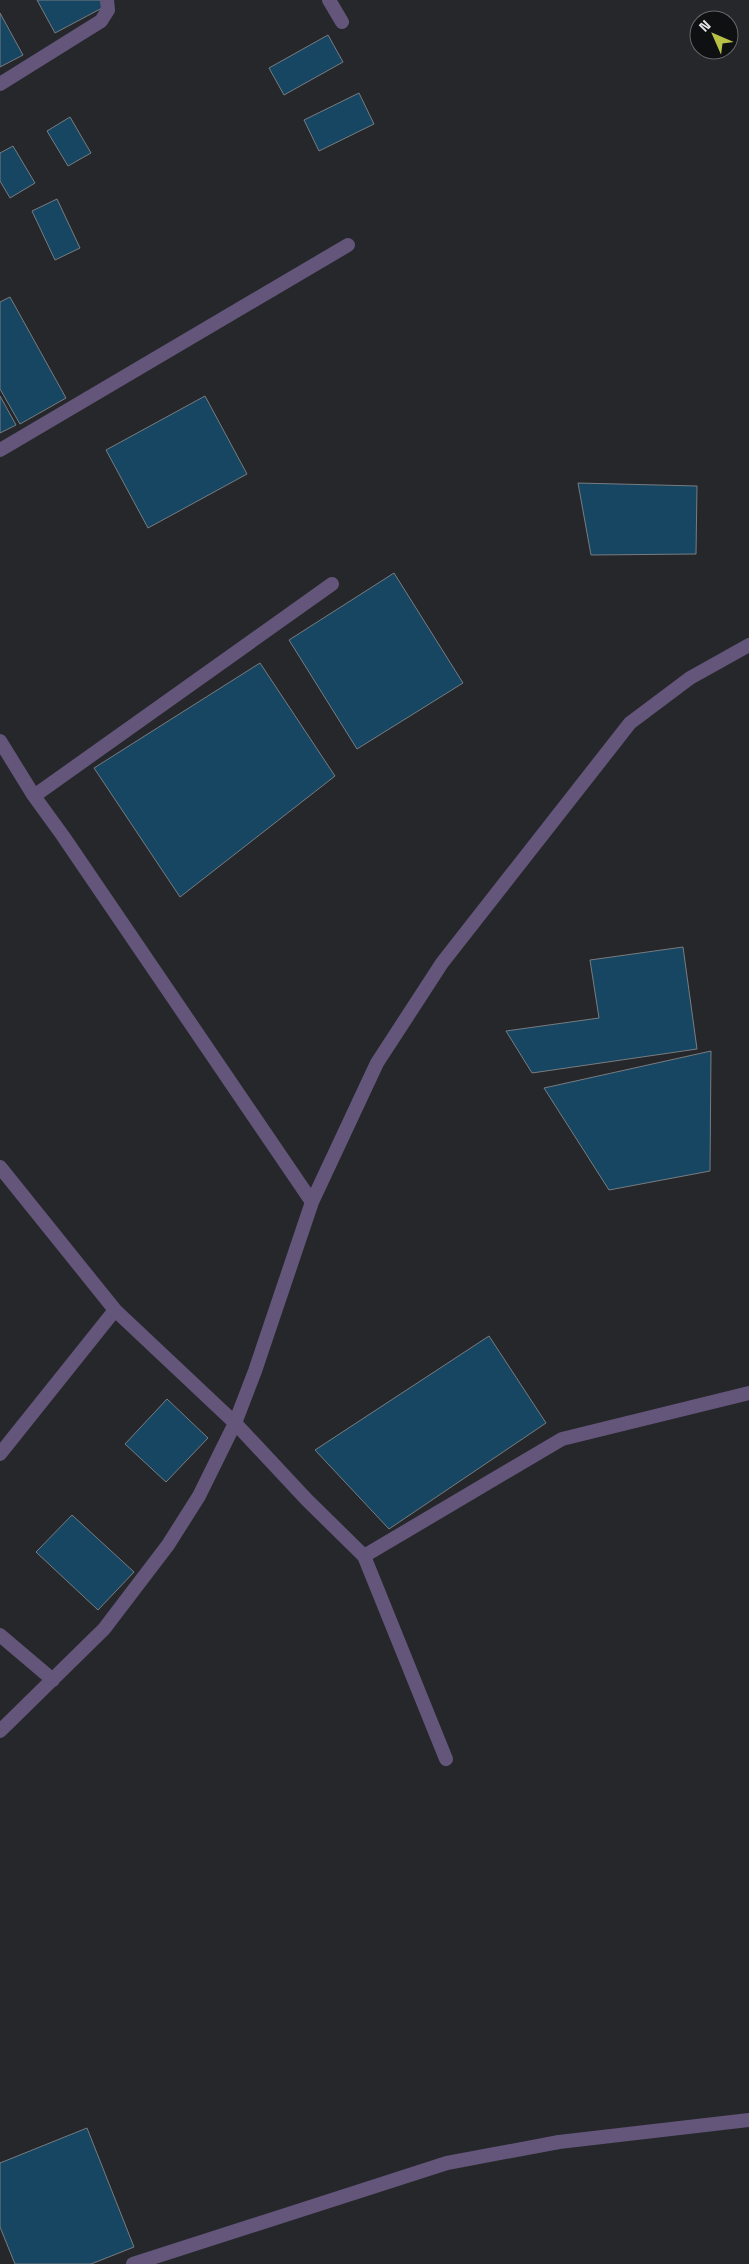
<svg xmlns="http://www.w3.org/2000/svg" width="749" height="2264" font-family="'Space Grotesk',sans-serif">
<rect width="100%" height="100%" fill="#26272b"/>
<path fill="#164662" stroke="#787c80" d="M37,0h63l4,7 -49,26z
M0,13l23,42 -23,12z
M328,35l15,27 -59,33 -15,-27z
M359,93l15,31 -55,27 -15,-31z
M70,117l21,36 -23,13 -21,-35z
M13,146l22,37 -25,15 -10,-17v-28z
M57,199l23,49 -25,12 -23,-49z
M10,297l56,101 -46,26 -20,-35v-87z
M0,396l16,29 -16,8z
M205,396l42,78 -99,54 -42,-78z
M578,483l119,3 -1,68 -105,1z
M394,573l69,110 -106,66 -68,-109z
M260,663l75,113 -155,121 -86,-129z
M683,947l14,102 -165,24 -26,-42 93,-13 -9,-58z
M711,1051l-1,120 -101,19 -65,-102z
M489,1336l57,87 -157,106 -74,-79z
M167,1399l41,39 -42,44 -41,-38z
M72,1515l62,57 -36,38 -62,-58z
M87,2128l47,119 -43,17h-76l-15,-37v-64z"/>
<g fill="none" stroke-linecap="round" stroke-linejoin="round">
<path stroke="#64567a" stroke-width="14" d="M329,0l13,22
M0,84l101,-63 7,-11 -1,-10
M0,450l348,-205
M0,741l34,55 29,40 249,366
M34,796l298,-212
M0,1167l115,143 120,113 72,77 57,56 82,203
M0,1454l115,-144
M364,1556l198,-117 187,-46
M0,1635l53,45
M0,1731l104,-102 64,-84 31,-49 36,-73 20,-52 57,-169 65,-139 65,-100 188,-240 60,-45 59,-33
M133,2264l314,-101 112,-21 190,-22"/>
</g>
<g transform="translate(714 35) rotate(315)"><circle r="24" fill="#0f1012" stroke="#656668"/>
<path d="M0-4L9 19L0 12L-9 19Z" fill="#b9c046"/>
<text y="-8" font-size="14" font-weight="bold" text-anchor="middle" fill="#e5e6e8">N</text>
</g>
</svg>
